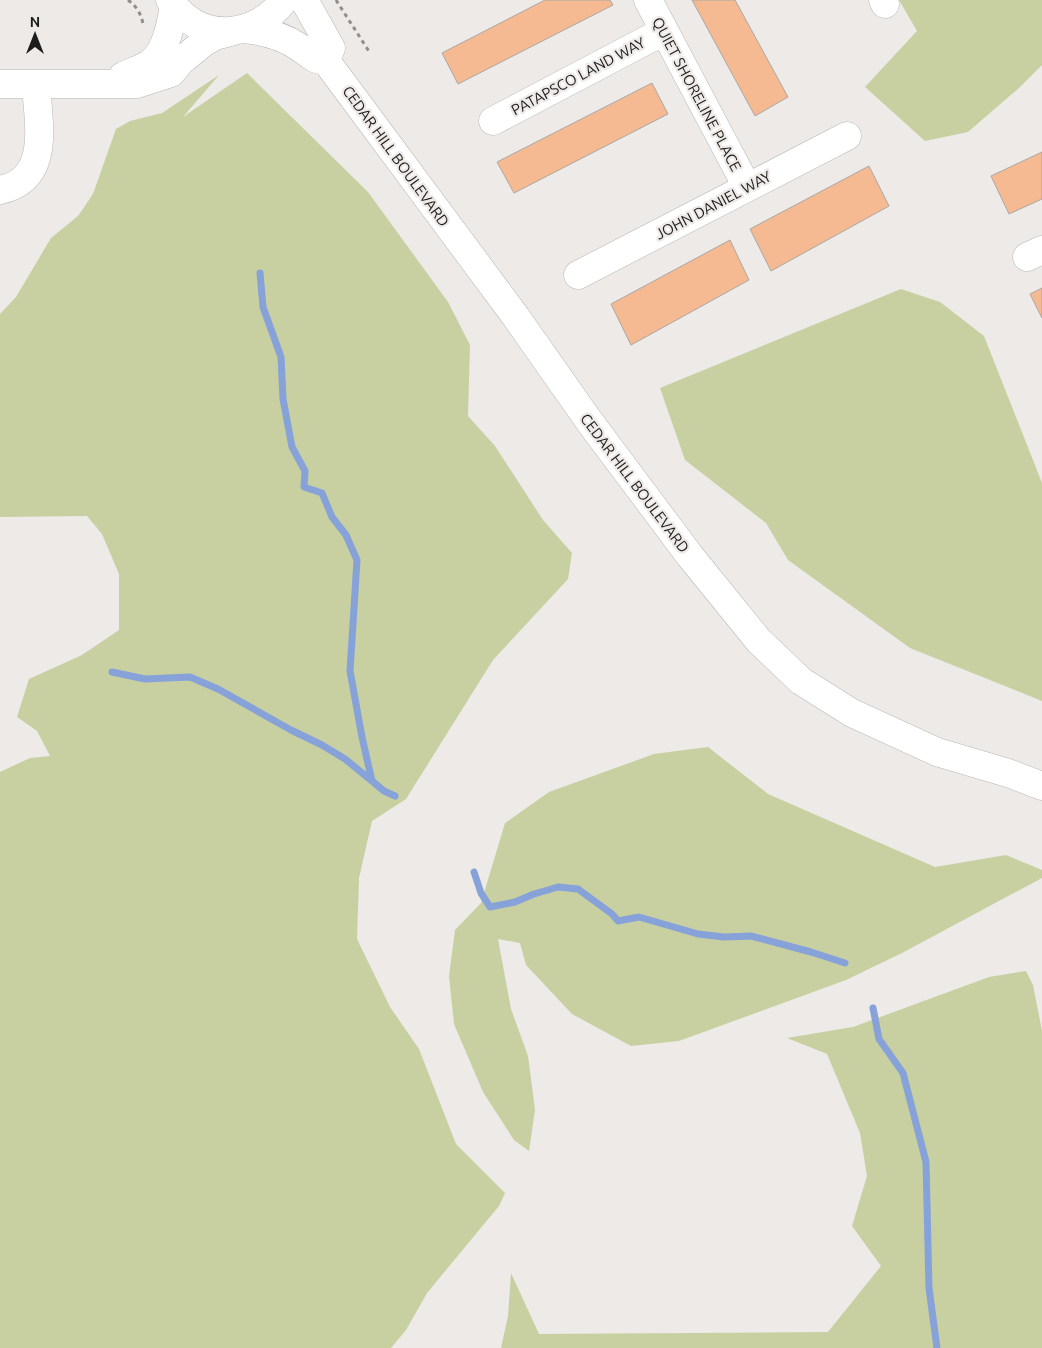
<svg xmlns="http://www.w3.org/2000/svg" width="1042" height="1348" font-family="Ubuntu,sans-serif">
<rect width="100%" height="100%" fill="#edeae7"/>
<path fill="#c8d0a1" d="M899,0h143v65l-23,23 -51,44 -43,9 -60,-54 52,-56z
M247,73l121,119 80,110 22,43 -2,71 27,30 48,74 29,33 -4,26 -75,81 -87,139 -34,22 -13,57 -2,61 33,68 29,42 37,95 49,49 -6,13 -72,87 -21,37 -15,18h-391v-576l30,-14 20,-2 -13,-25 -20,-14 12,-38 53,-24 37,-25v-56l-17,-40 -15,-18 -87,1v-203l16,-17 35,-59 27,-22 15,-22 23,-65 14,-8 32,-8 57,-38 -36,42z
M901,289l39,13 44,34 58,147v218l-132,-53 -122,-88 -22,-37 -81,-63 -25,-72z
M708,747l60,47 167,73 71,-12 36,15v8l-140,75 -56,27 -167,61 -48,5 -59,-32 -46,-49 -6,-22 -22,-4 13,70 17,47 7,54 -6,41 -15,-11 -31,-48 -29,-68 -5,-48 6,-46 26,-27 24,-80 44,-31 105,-38z
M1026,971l7,14 9,46v317h-541l7,-32 3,-43 28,61 289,-2 53,-66 -29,-40 15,-50 -7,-43 -33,-79 -40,-16 66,-11 136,-50z"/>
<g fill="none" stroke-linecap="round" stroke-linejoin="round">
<path stroke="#86a2d9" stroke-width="7" d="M260,273l3,34 18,50 2,42 9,48 13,24 -1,16 18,6 10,24 14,18 11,25 -7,111 12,66 10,44 12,10 11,5
M112,672l33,7 45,-2 28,12 73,41 31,15 23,14 27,22
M474,872l7,21 9,14 25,-5 19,-8 24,-7 20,2 34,25 6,7 21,-4 59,17 26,3 27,-1 60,16 34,11
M873,1008l6,31 24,34 23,89 3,126 8,60"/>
</g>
<path fill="#f5ba91" stroke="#aaa7a4" d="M545,0h65l3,5 -155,79 -16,-31z
M692,0h43l53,97 -33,19z
M652,83l16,31 -154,79 -17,-31z
M1042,152v47l-33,15 -18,-38z
M869,166l20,40 -118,65 -21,-42z
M730,240l19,40 -118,65 -20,-41z
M1042,288v30l-12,-24z"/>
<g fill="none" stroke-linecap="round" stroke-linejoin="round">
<g stroke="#bab7b4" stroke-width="29">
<path id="minor" d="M170,0c27,43 85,40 114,0
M304,0l27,48 -5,13
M648,0l99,187
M883,0l2,4
M244,29c20,2 39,7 55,18 12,8 12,12 27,14l190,256 73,104 101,135 69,85 42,40 51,32 85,39 71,21 34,13
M123,76c8,-4 18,-7 26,-12 17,-11 22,-40 25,-58
M0,84h137l34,-11 10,-12 22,-18 12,-7 19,-5
M493,121l171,-90
M0,190c52,-11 38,-67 36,-106
M1027,257l15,-7
M578,275l269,-139"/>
</g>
<path stroke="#918f8d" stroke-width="3" stroke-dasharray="4 4" stroke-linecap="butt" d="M128,0c8,6 13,13 15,24
M336,0l34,53"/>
<use href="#minor" stroke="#fff" stroke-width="28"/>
</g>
<g text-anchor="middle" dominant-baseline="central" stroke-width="4.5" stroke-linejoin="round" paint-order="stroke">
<g font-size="15" fill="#1f1d1c" stroke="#edeae7">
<text transform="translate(578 76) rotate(-28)">PATAPSCO LAND WAY</text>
<text transform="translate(697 94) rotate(62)">QUIET SHORELINE PLACE</text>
<text transform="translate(396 156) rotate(54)">CEDAR HILL BOULEVARD</text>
<text transform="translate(713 205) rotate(-28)">JOHN DANIEL WAY</text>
<text transform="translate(635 483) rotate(53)">CEDAR HILL BOULEVARD</text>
</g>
</g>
<g transform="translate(35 35)" stroke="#edeae7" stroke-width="4" paint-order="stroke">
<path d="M0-4L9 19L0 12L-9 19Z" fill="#1f1d1c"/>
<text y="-8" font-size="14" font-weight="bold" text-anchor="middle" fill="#1f1d1c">N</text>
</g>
</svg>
